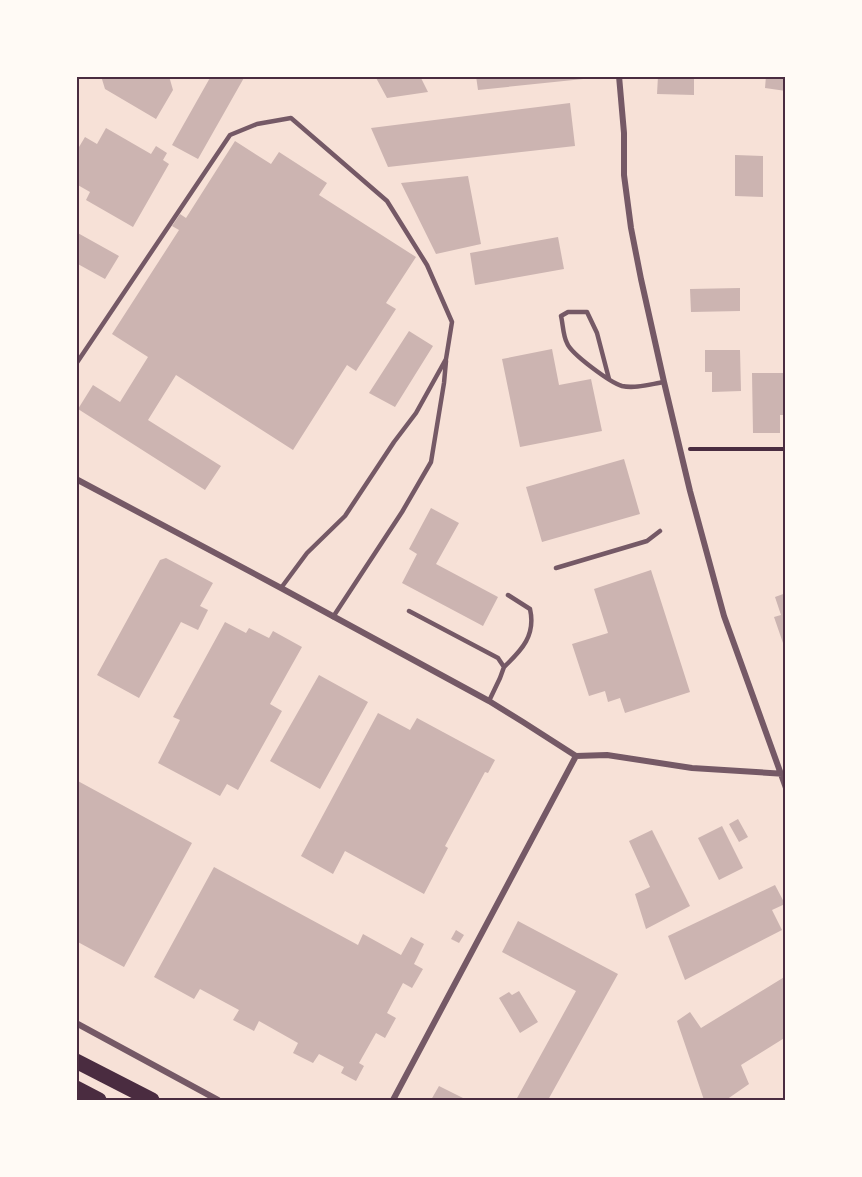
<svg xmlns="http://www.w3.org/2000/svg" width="862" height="1177" font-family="Roboto,sans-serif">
<rect width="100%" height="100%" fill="#f7e1d7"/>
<path fill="#ccb4b1" d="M101,76h68l4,14 -17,29 -51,-30z
M211,76h34l-47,83 -26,-14z
M375,76h45l8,16 -41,6z
M476,76h117v2l-115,12z
M658,76h36v19l-37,-1z
M766,76h20v15l-21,-3z
M570,103l5,43 -187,21 -17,-39z
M106,128l45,26 5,-8 11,7 -4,7 6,4 -36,63 -47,-27 4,-8 -14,-8v-32l9,-15 12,7z
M235,141l36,23 8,-12 48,31 -8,12 97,62 -30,46 10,6 -40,62 -9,-6 -54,85 -117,-75 -28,45 73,46 -16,24 -127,-81 15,-24 27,17 28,-45 -36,-23 67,-104 -7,-4 8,-12 6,4z
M735,155l28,1v41l-28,-1z
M468,176l13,68 -45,10 -35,-71z
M76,232l43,24 -14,23 -29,-16z
M558,237l6,32 -89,16 -5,-32z
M740,288v23l-49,1 -1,-23z
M409,331l24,15 -38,61 -26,-14z
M552,349l7,36 32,-6 11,52 -82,16 -18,-88z
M705,350h35l1,41 -29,1v-20h-7z
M752,373h32l1,42h-5v18h-27z
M624,459l16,55 -98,28 -16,-55z
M431,508l28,15 -23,41 62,33 -15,29 -81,-43 15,-29 -8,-5z
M166,558l47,25 -13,23 8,4 -10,20 -17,-8 -42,76 -42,-23 63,-115z
M651,570l39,122 -65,21 -5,-15 -12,4 -3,-11 -16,5 -17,-52 36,-11 -14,-44z
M786,593v49l-3,1 -9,-26 7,-2 -6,-18z
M225,622l21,11 3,-5 20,10 4,-7 29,16 -32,57 12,7 -44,79 -11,-6 -7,12 -62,-33 22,-43 -7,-3z
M319,675l49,27 -48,87 -50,-28z
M378,713l32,17 7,-12 78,42 -7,13 -3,-1 -40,74 3,2 -24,46 -79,-43 -12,23 -32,-18z
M76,780l116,63 -68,124 -48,-26z
M738,819l10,18 -9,5 -10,-18z
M722,826l21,42 -24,12 -21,-42z
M652,830l38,76 -44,23 -11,-35 15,-7 -21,-46z
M214,867l144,78 5,-11 38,21 10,-18 13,7 -10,20 9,5 -11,19 -9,-5 -16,30 9,5 -11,20 -9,-5 -17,30 5,3 -8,15 -15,-8 3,-6 -25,-13 -6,9 -20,-10 5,-10 -39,-22 -5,10 -21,-11 6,-10 -39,-21 -6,10 -40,-22z
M775,885l10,19 -13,6 10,20 -97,50 -17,-44z
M518,921l100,53 -70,126h-32l60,-109 -74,-39z
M456,930l8,5 -5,8 -8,-4z
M786,976v61l-45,28 8,19 -23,16h-22l-27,-79 13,-9 11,16z
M519,991l19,31 -18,11 -21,-35 10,-6 3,3z
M439,1086l28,14h-36z"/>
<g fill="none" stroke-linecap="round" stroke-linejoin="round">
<path stroke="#4a2c40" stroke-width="4" d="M690,449h96"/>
<path stroke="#755966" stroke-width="4.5" d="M76,364l154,-229 27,-11 34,-6 96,83 40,64 25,57 -6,37 -30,54 -22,29 -49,74 -38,37 -26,35
M609,379l-12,-46 -10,-21h-19l-7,4c2,8 2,20 6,27 4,11 44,40 55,43 13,3 29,-2 42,-4
M556,568l91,-27 13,-10
M409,611l89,47 6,9 -4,11 -11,23
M333,617l69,-105 29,-50 13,-79 2,-22
M504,667c18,-17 32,-32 26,-58l-22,-14"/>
<path stroke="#755966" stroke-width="6" d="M619,76l5,57v42l7,53 10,51 23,103 26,109 34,125 62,172
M76,479l205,109 208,113 34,21 53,34
M576,756l31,-1 85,13 94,6
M76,1023l142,77
M393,1100l183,-344"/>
<path stroke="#4a2c40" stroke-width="15" d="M76,1061l76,39
M76,1088l23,12"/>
</g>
<rect width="862" height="1177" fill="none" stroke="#fffaf5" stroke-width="156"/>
<rect x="78" y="78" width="706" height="1021" fill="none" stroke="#4a2c40" stroke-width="2"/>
</svg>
